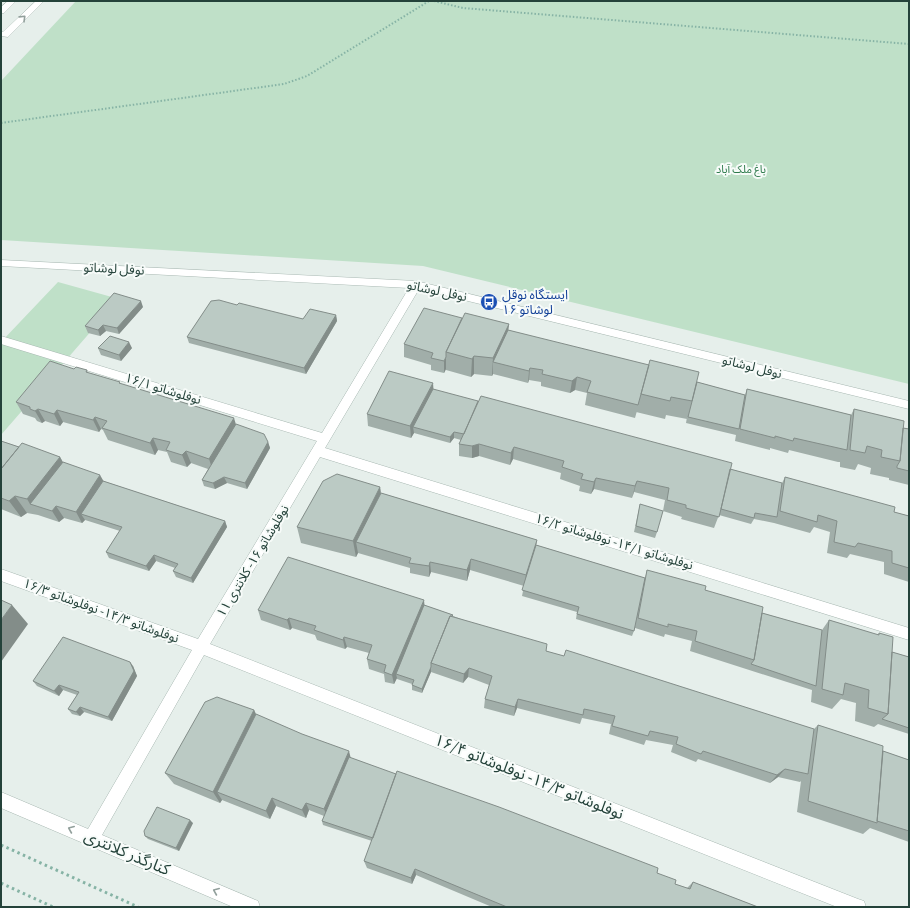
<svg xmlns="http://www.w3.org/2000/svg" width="910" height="908" font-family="'Source Sans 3','Noto Sans Arabic',sans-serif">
<rect width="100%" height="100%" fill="#e6efeb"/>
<path fill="#bfe0c8" d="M76,1h833v383l-486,-118 -422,-26v-159z
M58,282l61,17 -118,136v-93z"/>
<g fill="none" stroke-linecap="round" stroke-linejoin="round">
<g stroke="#a8b8b2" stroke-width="1">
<path id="street" d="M8,1h8l-12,12h-3v-6z
M36,1h8l-36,36 -7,-1v-4h2z
M1,260l415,21 493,120v8l-490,-120 -94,159 584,180v12l-589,-183 -110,187 648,255 6,2 2,6h-29l-633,-252 -102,180 156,66 2,6h-27l-232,-99v-16l87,37 104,-179 -191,-69v-12l197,70 119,-198 -316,-97v-8l321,97 87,-145 -408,-22z"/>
</g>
<path stroke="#86b3a5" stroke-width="2" stroke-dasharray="1.5 2" stroke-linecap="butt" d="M434,1l29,7 446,36
M1,123l283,-39 23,-8 122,-75"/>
<path stroke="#86b3a5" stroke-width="3" stroke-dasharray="2.5 3.5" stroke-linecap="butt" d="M1,845l137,62
M1,883l52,24"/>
<use href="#street" fill="#fff" fill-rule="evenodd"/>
</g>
<path fill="#a1aea9" d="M237,305l66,14 33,-4 1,6 -31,53 -117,-31 -2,-6z
M143,307l-24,27 -13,-3 -6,5 -12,-3 -3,-7z
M462,318l47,6 -1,6 189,52 48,13 2,-6 104,26 3,-6 49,19 6,1v56l-20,-5v-2l-19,-4 1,-6 -13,-4 -3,6 -15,-3v-5h-2l-49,-12 -1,3 -18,-5v2l-35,-9 1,-6 -50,-12 1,-6v2l-21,-4 -1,4 -29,-7 2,-5 -3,11 -50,-13 2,-12 -12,-3 -5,3 -29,-7v-4l-12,-2 -1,3 -35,-9 -1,2 -18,-2 -3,3 -25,-7v-1l-2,4 -13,-3v-5l-27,-8v-13z
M98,348h34l-11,13 -20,-6z
M74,369l13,1 1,3 32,9v2l116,40 32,18 2,6 -23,41 -20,-6 -12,6 -11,-3 -2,-6 6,-11 -17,-6 -4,4 -16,-5 -4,-10 -9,-2 -3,5 -47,-15 -5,-10 -2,-1 -2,3 -36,-10 -3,4 -15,-5 -3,2 -5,-2 -2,-3 -12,-4 -7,-12z
M367,414l363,55 52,14 3,-6 109,35 15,4v66l-25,-8v-12l-34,-8 -3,4 -20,-5 3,-21 -16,-5 -4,6 -36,-10 -20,-4 -3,5 -32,-9 -5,13 -33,-9 1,-2 -19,-6 2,-11 -31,-8 -2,6 -38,-9 -3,5 -12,-3 1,-5 -20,-7 1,-6 -48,-14 -3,6 -31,-9 -7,2 -13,-2v-12l2,-4 -7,-2 -4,5 -36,-10 -3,5 -43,-12z
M1,441l18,6 41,10 3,5 40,19 122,40 2,6 -34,56 -17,-6 -3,-6 2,-3 -19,-7 -7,10 -40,-13 -3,-6 14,-21 -35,-11 -3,3 -18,-5 -5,4 -21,-7 -11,-2 -6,4 -20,-8z
M380,487l1,6 156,47 -1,5 109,33 2,-8 58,20 57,23 60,17 7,-10 49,15 1,-2 13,19 17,5v77l-31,-10 -4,3 -19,-6 1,-18 -15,-4 -9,10 -21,-7 1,-12 -122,-39 2,-10 -27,-7 -1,3 -29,-9 -3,8 -56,-17 1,-7 -55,-16 2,-10 -54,-16 -3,11 -36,-9 -2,5 -19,-4v-5l-52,-15 -2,4 -55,-14 -4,-16z
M640,504l17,28 -2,6 -21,-6z
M424,605l29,10v1l93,35 268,78 4,-4 65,26 26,9v82l-39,-14 -7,6 -66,-22 4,-31 -1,1 -22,-5 -8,6 -72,-24 -2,3 -25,-10 2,-7 -27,-5 -2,5 -35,-11 2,-10 -24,-5 -5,-1 -2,6 -63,-16 -3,8 -30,-8 1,-9 4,-14 -21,-8 -5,6 -32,-11 -9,21 -10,-3v-6l-15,-5v-1l-3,6 -9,-2 -1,-8 -15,-5 -2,-10 2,-6 -22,-6 -2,2 -28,-9 -2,-5 -23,-7 -2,2 -29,-10 -3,-10z
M133,666l4,10 -25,45 -28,-9 -4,4 -8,-2 -4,-5 9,-14 -14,-5 -4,6 -22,-10 -4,-5z
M254,710l2,4 95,44 306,115 18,11 12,4 6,-6 65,25h-266l-76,-32 -4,9 -45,-16 -3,-7 8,-20 -49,-16 -1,-4 2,-5 -15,-6 -3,8 -30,-12 -6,13 -48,-19 -2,3 -46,-19 -9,-11z
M193,823l-14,28 -31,-12 -3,-3z"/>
<path fill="#838d89" d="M141,301l2,6 -24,27 -2,-6z
M336,315l1,6 -31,53 -2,-6z
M509,324l-2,18 -14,20v12l-1,2 1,-18z
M103,325l3,6 -6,5 -2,-6z
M129,342l3,6 -11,13 -2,-6z
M474,356v18l-3,3 1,-18z
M446,357v12l-2,4v-12z
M530,368l-1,12 -1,3 1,-12z
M577,377l-2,13 -5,3 2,-12z
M433,383l1,13 -21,31 1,6 -3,5 -1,-12z
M38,409l7,12 -3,2 -7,-12z
M57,410l6,12 -3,4 -6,-12z
M95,417l6,12 -2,3 -6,-12z
M234,418l4,13 -25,40 -4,-12z
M454,432v6l-4,5v-6z
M153,438l5,12 -3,5 -5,-12z
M268,442l2,6 -23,41 -2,-6z
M479,444v12l-7,2v-12z
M514,447l-1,12 -3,6 1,-12z
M186,451l5,12 -4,4 -5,-12z
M60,457l9,17 -39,30 -3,-5z
M100,475l7,12 -26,27 4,6 -3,3 -6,-11z
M224,477l3,6 -12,6 -2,-6z
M596,478l-2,11 -3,5 3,-12z
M637,481l-3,11 -2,6 3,-12z
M380,487l2,17 -26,38 2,11 -2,4 -3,-16z
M15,496l12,17 -6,4 -12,-16z
M56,506l8,12 -5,4 -7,-11z
M225,521l2,6 -34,56 -2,-5z
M537,540l-2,11 -11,35 2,-11z
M154,555l2,6 -7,10 -3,-5z
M471,559l-1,11 -3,11v-11z
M430,562l1,10 -2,5v-11z
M424,600l1,11 -29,63 1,4 -3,6 -2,-9z
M12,605l16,19 -27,38v-42z
M289,618l3,10 -2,2 -3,-10z
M344,637l3,10 -2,2 -2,-9z
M130,662l3,4 4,10 -25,45 -4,-4z
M431,667v5l-9,21v-4z
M469,668l-1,9 -5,6 1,-9z
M59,685l4,5 -4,6 -5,-5z
M518,699l-1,9 -3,8 1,-9z
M80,707l4,5 -4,4 -4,-4z
M254,710l6,13 -43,69 5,8 -2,3 -7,-11z
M349,751l2,8 -24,58 -3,-8z
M785,769l-7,8 -8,6 7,-8z
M272,798l4,8 -6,13 -4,-8z
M306,803l3,7 -3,8 -4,-8z
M190,820l3,3 -14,28 -3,-3z
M415,869l1,6 -4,9 -1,-6z"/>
<path fill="#bbcac4" stroke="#838d89" d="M114,293l27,8 -24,27 -14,-3 -5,5 -13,-4z
M219,300l18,5 2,-2 64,16 7,-10 26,6 -32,53 -117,-31 24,-36z
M424,308l38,10 -16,34v5l-2,4 -13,-3 2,-5 -29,-9z
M465,313l44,11 -16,34 -19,-2 -2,3 -26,-7z
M508,330l141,35 -11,40 -51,-13 4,-11 -14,-4 -5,4 -30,-7 1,-4 -13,-2 -1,3 -36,-9z
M110,336l19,6 -10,13 -21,-7z
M650,360l49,12 -7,29 -21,-4 -1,4 -29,-7z
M50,361l24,8 2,-2 11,3 -1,2 34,10 -1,1 115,35 -25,41 -23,-8 -4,4 -16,-5 4,-8 -17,-4 -3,5 -48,-15 5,-7 -12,-4 -2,3 -36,-10 -3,4 -16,-5 -3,2 -5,-2v-2l-14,-5z
M389,371l44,12 -23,43 -43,-12z
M697,382l48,13 -6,34 -51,-12z
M433,389l45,12 -14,33 -10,-2 -4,5 -37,-10z
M747,389l104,26 -4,35 -53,-12 -1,3 -18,-5v2l-35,-9z
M481,396l251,67 -13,54 -33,-9v-3l-19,-5 2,-12 -32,-7 -2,5 -39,-8 -2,4 -13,-3 2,-5 -21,-7 2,-6 -50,-14 -3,6 -32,-9 -7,2 -13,-2z
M854,409l50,12 -4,40 -19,-4 1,-7 -15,-4 -2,7 -15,-3z
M236,424l28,10 4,8 -23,41 -21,-6 -11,6 -11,-3z
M903,428l6,1v42l-12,-3v-2l3,-5z
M1,441l18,6 -18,22z
M22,443l38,14 -33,42 -12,-3 -6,5 -8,-3v-29z
M63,462l37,13 -24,37 -20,-6 -4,5 -22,-7z
M730,469l52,14 -5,34 -22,-4 -1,5 -33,-9z
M337,474l43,13 -27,54 -56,-14 26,-46z
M785,477l110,30 -1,5 15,4v52l-17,-5v-12l-34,-8 -3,4 -21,-5 3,-21 -19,-6 -1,7 -37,-11z
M103,481l122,40 -34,57 -18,-7 5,-7 -24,-9 -8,11 -40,-14 16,-25 -41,-13z
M381,493l156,47 -11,35 -55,-16 -4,11 -37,-8 -1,4 -20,-3 2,-5 -55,-16z
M640,504l23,7 -6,21 -21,-6z
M536,545l109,33 -11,53 -57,-17 2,-7 -57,-17z
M288,557l136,43 -32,75 -8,-3 2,-7 -19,-6 5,-14 -28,-8 -1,3 -29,-10 2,-4 -27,-8 -2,2 -29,-10z
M647,570l59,16 -1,4 58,17 -9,53 -59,-19 2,-10 -29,-7v3l-30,-9z
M1,600l11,5 -11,15z
M424,605l29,10 -1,1h-2l-19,47v4l-9,22 -10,-4 2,-5 -18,-6z
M762,613l60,17 -6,56 -65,-22 3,-4z
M450,616l97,28 -1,7 18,5 2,-6 248,79 -6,45 -23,-5 -8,6 -74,-24 -2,3 -25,-10 2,-7 -28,-6 -2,5 -36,-10 3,-10 -26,-6 -5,-1 -1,6 -65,-16 -3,8 -30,-8 7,-23 -23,-8 -5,6 -33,-11z
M829,620l50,15v-2l14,4 -5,77 -20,-6 1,-18 -24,-7 -2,12 -21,-6z
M63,637l67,25 4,9 -26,46 -28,-10 -4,5 -8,-3 11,-17 -20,-7 -5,6 -21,-10z
M892,652l17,5v71l-27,-9 6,-5z
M217,697l37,13 -41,82 -48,-19 40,-71z
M256,714l46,20 47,17 -25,58 -18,-6 -4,7 -30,-12 -6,13 -49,-19z
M818,725l65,21 -6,77 -69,-22z
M883,751l26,9v71l-32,-10z
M349,757l47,17 -23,64 -51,-17z
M397,771l102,36 159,61 -1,5 19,7 -1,4 15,5 3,-7 65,25h-251l-92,-38 -4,9 -47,-17z
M157,807l33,13 -14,28 -31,-12 -1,-5z"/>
<defs><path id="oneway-chevron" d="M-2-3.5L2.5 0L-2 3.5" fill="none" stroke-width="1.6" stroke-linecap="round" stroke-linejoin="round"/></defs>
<g stroke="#92a09c">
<use href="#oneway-chevron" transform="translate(23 18) rotate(-44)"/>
<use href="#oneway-chevron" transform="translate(71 829) rotate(-157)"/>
<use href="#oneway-chevron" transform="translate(216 891) rotate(-157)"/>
</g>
<defs>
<g id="bus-disc" transform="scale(0.9)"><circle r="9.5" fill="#1a4fb4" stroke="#f7fbf9"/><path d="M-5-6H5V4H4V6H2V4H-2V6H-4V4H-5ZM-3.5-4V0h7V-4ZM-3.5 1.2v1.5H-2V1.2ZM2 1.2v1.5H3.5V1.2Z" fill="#fff"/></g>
</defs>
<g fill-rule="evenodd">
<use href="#bus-disc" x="489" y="302"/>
</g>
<g text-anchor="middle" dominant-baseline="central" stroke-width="4" stroke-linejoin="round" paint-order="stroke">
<g font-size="11" fill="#2d7a4b" stroke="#f7fbf9">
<text x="741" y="169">باغ ملک آباد</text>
</g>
<g font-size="13" fill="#24423a" stroke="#f7fbf9">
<text transform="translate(114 269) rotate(3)">نوفل لوشاتو</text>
<text transform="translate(437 291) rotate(12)">نوفل لوشاتو</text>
<text transform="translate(752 367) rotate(14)">نوفل لوشاتو</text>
<text transform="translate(163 389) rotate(17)">نوفلوشاتو ۱۶/۱</text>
<text transform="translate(614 542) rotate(17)">نوفلوشاتو ۱۴/۱- نوفلوشاتو ۱۶/۲</text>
<text transform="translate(253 561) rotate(-59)">نوفلوشاتو ۱۶- کلانتری ۱۱</text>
<text transform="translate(101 611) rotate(20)">نوفلوشاتو ۱۴/۳- نوفلوشاتو ۱۶/۳</text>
</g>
<g font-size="13" fill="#164399" stroke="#f7fbf9" text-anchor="start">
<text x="502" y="295">ایستگاه نوقل<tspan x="502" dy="15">لوشاتو ۱۶</tspan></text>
</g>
<g font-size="16" fill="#24423a" stroke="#f7fbf9">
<text transform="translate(529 777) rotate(22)">نوفلوشاتو ۱۴/۳- نوفلوشاتو ۱۶/۴</text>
<text transform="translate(127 853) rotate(23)">کنارگذر کلانتری</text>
</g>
</g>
<rect width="910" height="908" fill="none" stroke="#24423a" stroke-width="4"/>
</svg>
